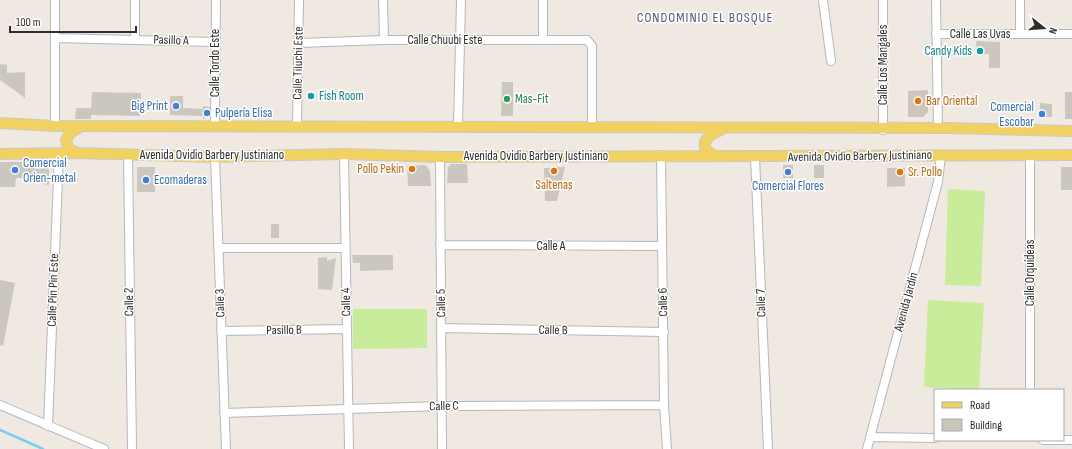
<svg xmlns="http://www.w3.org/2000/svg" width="1072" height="449" font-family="'Sofia Sans Condensed',sans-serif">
<rect width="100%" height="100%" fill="#efe9e1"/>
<path fill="#c9ec9a" d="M948,189l37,2 -4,95 -36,-1z
M928,300l56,3 -5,87 -55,-3z
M353,309h74v39l-74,1z"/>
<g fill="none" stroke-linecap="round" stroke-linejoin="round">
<path stroke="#75cff0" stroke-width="2.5" d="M0,430l43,19"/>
</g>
<path fill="#cbc7bf" d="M976,41l24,1v26h-11v-14h-12z
M0,64l7,1v8l18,-1v26l-25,-18z
M502,82h11v34h-12z
M928,90v22l-5,5h-15v-26z
M92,92l49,1 -1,23 -49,-1v4h-16l1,-11h15z
M1065,92h7v27h-7z
M170,96h13v12l20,1v-3l7,1v6l-7,6v-3l-33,-1z
M1040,103l12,1v13h-12z
M0,162h49v23l-20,-4v-3h-13l-1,9h-15z
M451,164h16l1,19h-21l1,-16z
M424,165l3,1 3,6 1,14h-23l-1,-20z
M783,165h10v13h-10z
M814,165h10v13h-10z
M137,167h18v25h-18z
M565,167l-8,34h-12l-1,-33z
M1061,167h11v23h-11z
M887,168h18v18l-18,1z
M271,224h8v14h-8z
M352,255h41v15l-33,1v-8h-7z
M327,257v4l9,-3 -4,32 -14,-1v-31z
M0,280l15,3 -12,63 -3,-1z"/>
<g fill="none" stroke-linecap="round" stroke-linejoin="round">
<g stroke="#b4b7c1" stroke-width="10">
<path id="minor" d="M383,0l1,40
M823,0l8,61
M883,0v130
M936,0l2,128
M1020,0v34
M936,34h136
M55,38l160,4
M135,39v-39
M543,40v-40
M299,43l85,-3h203l5,6v82
M215,125l1,-125
M55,126v-126
M297,126l2,-126
M458,127l3,-127
M128,154l4,295
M344,154l5,295
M661,155l3,250 3,44
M1030,155v235
M215,157l11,292
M440,157l2,292
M755,157l13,292
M440,245l222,1
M218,248h127
M442,328l222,4
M221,331l125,-2
M0,405l104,44
M224,413l218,-7 222,-1
M48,426l11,-272
M870,437l65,1
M1043,440h29
M867,449l71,-267 3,-27"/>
</g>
<g stroke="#c9c9c9" stroke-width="12">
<path id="major" d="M0,123l55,3 893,2 124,3
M77,153l-9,-5 -2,-8 4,-7 12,-7
M0,154l77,-1 138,4 129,-3 96,3 632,-2
M715,156c-19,-10 -9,-20 6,-26"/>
</g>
<use href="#minor" stroke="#fff" stroke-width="8"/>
<use href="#major" stroke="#f2d163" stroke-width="10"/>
</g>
<g fill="#0f9aa8" stroke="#fff" stroke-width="1.5">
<circle cx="980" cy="51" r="4"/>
<circle cx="311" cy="96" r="4"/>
</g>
<circle fill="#2e9e5b" stroke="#fff" stroke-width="1.5" cx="507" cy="99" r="4"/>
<g fill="#e8710a" stroke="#fff" stroke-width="1.5">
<circle cx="918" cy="101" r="4"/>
<circle cx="412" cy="169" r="4"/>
<circle cx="554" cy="171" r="4"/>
<circle cx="900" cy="172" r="4"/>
</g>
<g fill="#3f7fe0" stroke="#fff" stroke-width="1.5">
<circle cx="176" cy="106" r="4"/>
<circle cx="207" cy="113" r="4"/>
<circle cx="1042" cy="114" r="4"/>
<circle cx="15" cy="170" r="4"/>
<circle cx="788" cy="172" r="4"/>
<circle cx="146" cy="180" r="4"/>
</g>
<g text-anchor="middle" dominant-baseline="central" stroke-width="3" stroke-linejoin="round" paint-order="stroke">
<g font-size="13" fill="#2e2e2e" stroke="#fff">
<text x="980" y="34">Calle Las Uvas</text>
<text transform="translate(171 40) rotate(2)">Pasillo A</text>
<text x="445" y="40">Calle Chuubi Este</text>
<text transform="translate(215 63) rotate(-90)">Calle Tordo Este</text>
<text transform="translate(298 63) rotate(-89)">Calle Tiluchi Este</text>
<text transform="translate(883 65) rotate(-90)">Calle Los Mangales</text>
<text x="212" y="155">Avenida Ovidio Barbery Justiniano</text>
<text x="536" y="156">Avenida Ovidio Barbery Justiniano</text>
<text transform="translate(860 156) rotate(-1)">Avenida Ovidio Barbery Justiniano</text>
<text x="551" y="246">Calle A</text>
<text transform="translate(1030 273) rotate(-90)">Calle Orquídeas</text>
<text transform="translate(53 290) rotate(-88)">Calle Pin Pin Este</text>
<text transform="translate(129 302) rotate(-91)">Calle 2</text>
<text transform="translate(346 302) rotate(-91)">Calle 4</text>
<text transform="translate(663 302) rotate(-91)">Calle 6</text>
<text transform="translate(906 302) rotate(-75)">Avenida Jardín</text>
<text transform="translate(220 303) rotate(-92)">Calle 3</text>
<text transform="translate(441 303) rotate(-91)">Calle 5</text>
<text transform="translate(761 303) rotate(-92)">Calle 7</text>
<text transform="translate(284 330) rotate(-1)">Pasillo B</text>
<text transform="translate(553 330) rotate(1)">Calle B</text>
<text transform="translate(444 406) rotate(-1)">Calle C</text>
</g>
<g font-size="13" fill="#0d838f" stroke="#fff" text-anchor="end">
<text x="972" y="51">Candy Kids</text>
<text x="319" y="96" text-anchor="start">Fish Room</text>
</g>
<g font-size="13" fill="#27864d" stroke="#fff" text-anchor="start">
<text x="515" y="99">Mas-Fit</text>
</g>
<g font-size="13" fill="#c56008" stroke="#fff" text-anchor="start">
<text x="926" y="101">Bar Oriental</text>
<text x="404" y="169" text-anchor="end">Pollo Pekin</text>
<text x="908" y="172">Sr. Pollo</text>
<text x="554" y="185" text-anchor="middle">Saltenas</text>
</g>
<g font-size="13" fill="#366cbe" stroke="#fff" text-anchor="start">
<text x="168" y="106" text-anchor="end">Big Print</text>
<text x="1034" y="107" text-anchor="end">Comercial<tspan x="1034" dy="15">Escobar</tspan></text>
<text x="215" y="113">Pulpería Elisa</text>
<text x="23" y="163">Comercial<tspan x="23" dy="15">Orien-metal</tspan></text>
<text x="154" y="180">Ecomaderas</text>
<text x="788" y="186" text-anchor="middle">Comercial Flores</text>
</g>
<g font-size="14" letter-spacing="1" fill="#4d5680" stroke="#fff">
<text x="705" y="17">CONDOMINIO EL BOSQUE</text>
</g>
</g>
<rect x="934" y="389" width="130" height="52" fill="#ffffff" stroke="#ababab"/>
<rect x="942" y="402" width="20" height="6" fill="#f2d163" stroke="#ababab"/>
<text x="970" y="409" font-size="12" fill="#2e2e2e">Road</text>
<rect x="942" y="419" width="20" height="12" fill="#cbc7bf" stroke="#ababab"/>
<text x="970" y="429" font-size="12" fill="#2e2e2e">Building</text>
<g transform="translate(1044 28) rotate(107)" stroke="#ffffff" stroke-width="3" paint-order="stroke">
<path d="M0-3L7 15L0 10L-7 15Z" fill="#2e2e2e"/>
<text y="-6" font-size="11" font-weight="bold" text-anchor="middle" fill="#2e2e2e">N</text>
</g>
<path d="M10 26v6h126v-6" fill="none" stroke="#2e2e2e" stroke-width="2"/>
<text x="16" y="26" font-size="12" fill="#2e2e2e" stroke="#ffffff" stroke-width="3" paint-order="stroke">100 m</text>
</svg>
